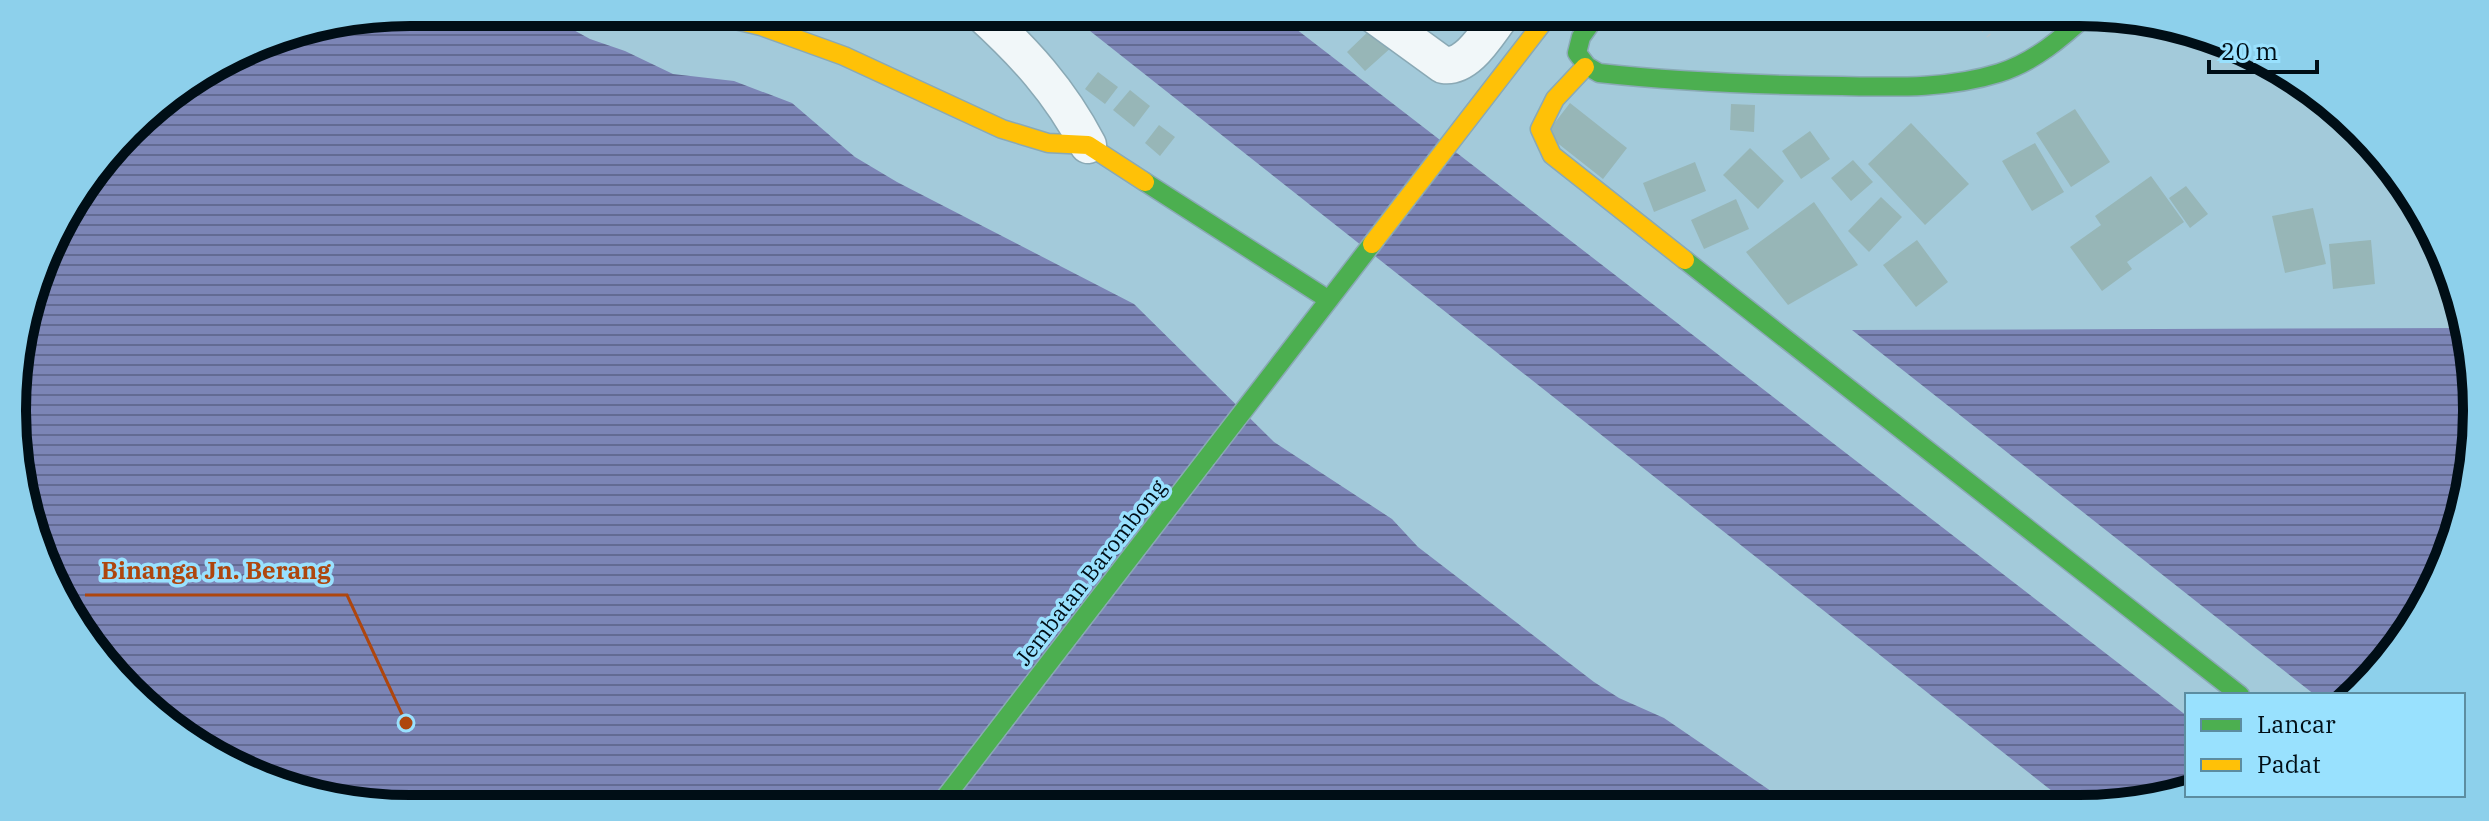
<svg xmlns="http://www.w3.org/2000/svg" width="2489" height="821" font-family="'IBM Plex Serif',serif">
<defs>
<pattern id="water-rules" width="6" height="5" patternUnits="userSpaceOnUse" patternTransform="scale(2)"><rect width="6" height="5" fill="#7c85b6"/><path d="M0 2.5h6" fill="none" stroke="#636b93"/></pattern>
</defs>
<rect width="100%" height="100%" fill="#a3cada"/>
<path fill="url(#water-rules)" d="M411,12h130l49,27 35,12 48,23 61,7 58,22 63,54 42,25 237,122 140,138 118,77 26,28 176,135 25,16 45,20 129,88 -1382,3 -103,-13 -119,-54 -110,-110 -54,-119 -10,-154 38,-125 94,-123 111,-69z
M1066,12h208l913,704v72l-57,18h-59z
M2463,328l11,30 -10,155 -41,97 -69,85h-39l-463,-365z"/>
<path fill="#97b6b7" d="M1396,12h40l-15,20z
M1374,26l19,20 -28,25 -18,-19z
M1098,72l20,15 -13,17 -20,-15z
M1130,90l20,16 -16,21 -21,-17z
M1570,103l57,45 -24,31 -57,-45z
M1731,104l24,1 -1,27 -24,-2z
M2075,109l35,53 -39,25 -35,-54z
M1911,123l58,61 -44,41 -57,-61z
M1159,125l16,12 -15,19 -15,-13z
M1810,131l20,28 -29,20 -19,-28z
M2035,143l29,49 -32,19 -30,-50z
M1750,148l34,33 -26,28 -35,-34z
M1853,160l20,22 -22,19 -20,-23z
M1695,162l11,29 -52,21 -11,-29z
M2151,176l33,46 -57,40 5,7 -30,22 -32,-44 31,-22 -6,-9z
M2186,186l22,28 -18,14 -21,-30z
M1881,197l21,20 -33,35 -21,-21z
M1736,199l13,30 -45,20 -13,-29z
M1814,202l44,63 -70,40 -42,-53z
M2313,208l13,56 -41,9 -13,-57z
M1917,240l31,42 -32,25 -33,-42z
M2371,240l4,44 -42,5 -4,-45z"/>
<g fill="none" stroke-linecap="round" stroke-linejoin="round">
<g stroke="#8aa9b5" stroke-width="39">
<path id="street" d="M980,12c44,40 80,79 108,133
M1370,12l73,53c26,4 46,-35 61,-53"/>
</g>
<g stroke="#8aa9b5" stroke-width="21">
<path id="fast" d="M1599,12l-18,25 -4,16 10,13 12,7c81,9 161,12 243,13 52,1 106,3 157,-13 35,-11 63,-35 90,-60
M1145,182l184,118
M1685,260l555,435
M937,808l435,-564"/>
</g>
<g stroke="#8aa9b5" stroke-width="21">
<path id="slow" d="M701,12l60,14 83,30 158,73 46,14 40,2 57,37
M1585,67l-30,32 -15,30 12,26 133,105
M1372,244l179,-232"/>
</g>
<path stroke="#bbc6cb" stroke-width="5" stroke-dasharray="4 6" stroke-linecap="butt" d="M925,12l23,13
M1969,12l20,24"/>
<use href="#street" stroke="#f1f7f9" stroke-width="36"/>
<use href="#fast" stroke="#4caf50" stroke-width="18"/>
<use href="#slow" stroke="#ffc107" stroke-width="18"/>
</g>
<g text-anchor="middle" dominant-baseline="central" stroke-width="7" stroke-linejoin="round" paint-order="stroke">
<g font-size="22" fill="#000e16" stroke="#99e1fe">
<text transform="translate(1090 572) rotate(-52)">Jembatan Barombong</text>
</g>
</g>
<path d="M0 0H2489V821H0ZM410 26H2079A384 384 0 0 1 2463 410V411A384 384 0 0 1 2079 795H410A384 384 0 0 1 26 411V410A384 384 0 0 1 410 26Z" fill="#8dd0eb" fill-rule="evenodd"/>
<path fill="none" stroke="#000e16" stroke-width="10" d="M410 26H2079A384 384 0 0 1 2463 410V411A384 384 0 0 1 2079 795H410A384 384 0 0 1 26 411V410A384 384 0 0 1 410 26Z"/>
<path fill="none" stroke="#ae460e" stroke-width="3" d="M406 723L347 595H85"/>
<circle fill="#ae460e" stroke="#99e1fe" stroke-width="3" cx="406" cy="723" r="8"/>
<g font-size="24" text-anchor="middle" font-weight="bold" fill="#ae460e" stroke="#99e1fe" stroke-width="7" stroke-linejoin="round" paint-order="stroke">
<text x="216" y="579">Binanga Jn. Berang</text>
</g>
<rect x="2185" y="693" width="280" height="104" fill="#99e1fe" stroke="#5c8da1" stroke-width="2"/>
<rect x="2201" y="719" width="40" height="12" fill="#4caf50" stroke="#5c8da1" stroke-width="2"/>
<text x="2257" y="733" font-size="24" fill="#000e16">Lancar</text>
<rect x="2201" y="759" width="40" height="12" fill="#ffc107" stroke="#5c8da1" stroke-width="2"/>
<text x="2257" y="773" font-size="24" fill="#000e16">Padat</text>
<path d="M2209 60v12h108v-12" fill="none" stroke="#000e16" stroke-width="4"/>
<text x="2221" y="60" font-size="24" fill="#000e16" stroke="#99e1fe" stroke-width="6" paint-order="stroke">20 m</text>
</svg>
